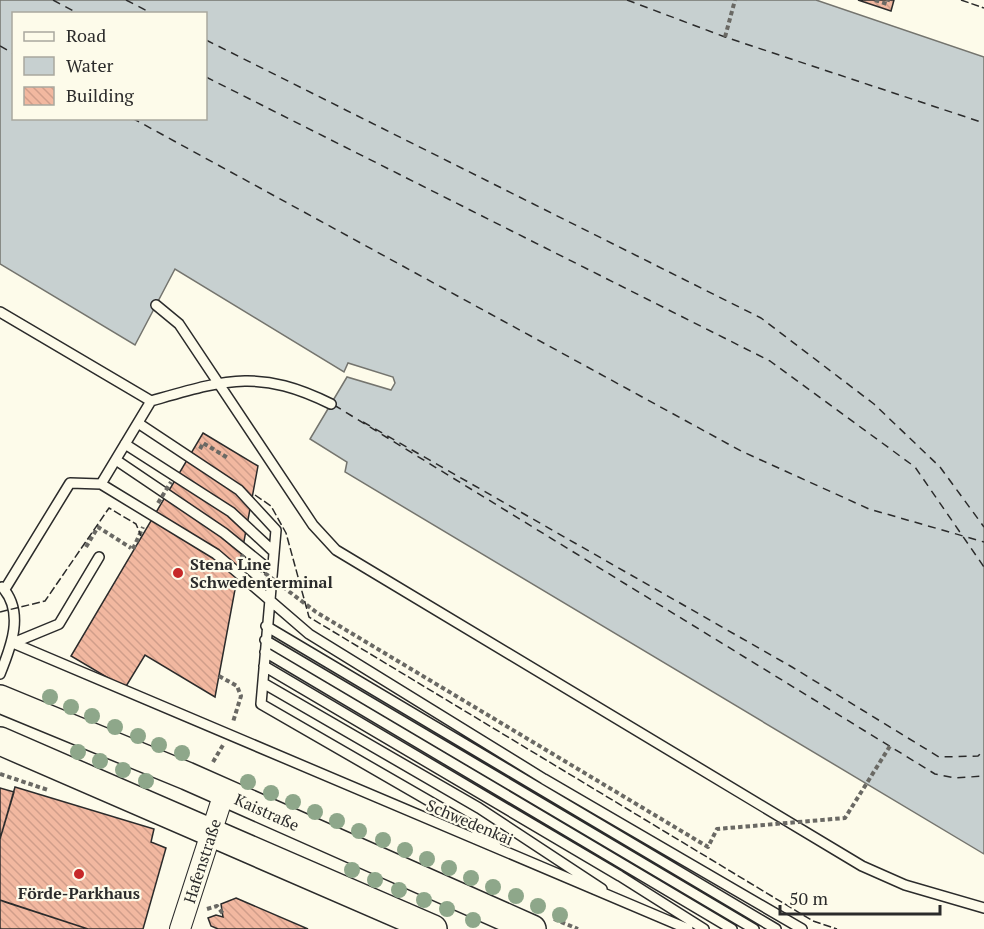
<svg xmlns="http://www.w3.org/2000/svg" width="984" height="929" font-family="'PT Serif',serif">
<defs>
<pattern id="building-back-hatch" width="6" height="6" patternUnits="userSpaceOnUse" patternTransform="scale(1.5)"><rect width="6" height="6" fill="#f2b8a0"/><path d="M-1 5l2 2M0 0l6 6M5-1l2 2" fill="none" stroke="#d09e8a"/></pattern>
</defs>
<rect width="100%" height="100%" fill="#fdfbea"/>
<path fill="#c7d0d0" stroke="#74746e" stroke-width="1.5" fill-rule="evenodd" d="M0,0h816l168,57v797l-639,-382 2,-10 -37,-23 37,-62 44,13 4,-7 -2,-6 -45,-14 -4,9 -169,-103 -40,76 -135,-81zM14,14h192v104h-192z"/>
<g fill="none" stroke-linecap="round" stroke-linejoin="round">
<path stroke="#2b2b2b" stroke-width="1.5" stroke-dasharray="8 6" stroke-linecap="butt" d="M53,0l26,14
M126,0l27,14
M627,0l98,37 259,86
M206,40l555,278 113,86 66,63 44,60
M0,46l14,8
M206,77l564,284 145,106 69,100
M132,118l609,333 128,58 115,33
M334,405l601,369 20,4 29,-2
M363,422l429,245 147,90 39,-1 6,-6"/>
</g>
<path fill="url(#building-back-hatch)" stroke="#2b2b2b" stroke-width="1.5" d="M858,0h36l-3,11z
M203,433l55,33 -43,231 -70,-42 -20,33 -54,-32z
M15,787l139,42 -3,13 15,6 -23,81h-55l-88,-29v-61z
M0,788l14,4 -14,47z
M236,898l72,31h-90l-7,-3 -3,-8 8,-3 7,2 -2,-13z
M0,900l5,2 83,27h-88z"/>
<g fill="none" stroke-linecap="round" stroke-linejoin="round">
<g stroke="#2b2b2b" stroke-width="12">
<path id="service" d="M156,305l23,19 134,201 23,25 526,316 43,19 79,23
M0,312l151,89
M138,423l101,67 37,40 -15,174 208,120 27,22
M125,444l106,68 43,40
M116,460l108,73 48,39
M101,484l50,-83c74,-21 107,-33 180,3
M5,589l65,-106 31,1 115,70 93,80 235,145 258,150
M266,626l510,303
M265,640l489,289
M13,643l675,286
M13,643l46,-19 40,-67
M265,652l467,277
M264,666l356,210 84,53
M0,674c11,-27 25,-62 2,-87
M263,683l216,125 123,81"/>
</g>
<g stroke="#2b2b2b" stroke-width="22">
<path id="minor" d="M180,929l44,-136"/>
</g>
<g stroke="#2b2b2b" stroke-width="30">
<path id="secondary" d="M0,699l187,77 345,153
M0,741l433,188"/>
</g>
<path stroke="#6a6964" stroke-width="4" stroke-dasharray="4.5 3" stroke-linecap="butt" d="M875,0l12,4 1,-4
M725,37l10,-37
M200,449l3,-6 25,15
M86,547l12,-20 33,21
M133,549l10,-22
M219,676l18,10 4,10 -8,26
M213,762l10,-17
M0,774l48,16
M207,909l10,-3 7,9
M554,919l24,10"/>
<use href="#service" stroke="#fdfbea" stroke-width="9"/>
<use href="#minor" stroke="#fdfbea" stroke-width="20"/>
<use href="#secondary" stroke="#fdfbea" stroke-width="27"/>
<path stroke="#6a6964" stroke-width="4" stroke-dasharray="4.5 3" stroke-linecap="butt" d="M158,503l13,-21
M241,555l75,57 392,235 9,-18 128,-11 45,-72"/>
<path stroke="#2b2b2b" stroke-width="1.5" stroke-dasharray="8 3" stroke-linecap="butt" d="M961,0l23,8
M255,495l16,11 15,27 23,84 504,304 24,8
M0,612l45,-11 64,-93 27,16 5,12"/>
</g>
<g fill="#8ea78a">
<circle cx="50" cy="697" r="8"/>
<circle cx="71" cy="707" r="8"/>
<circle cx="92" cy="716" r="8"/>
<circle cx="115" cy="727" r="8"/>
<circle cx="138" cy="736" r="8"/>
<circle cx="159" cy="745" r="8"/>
<circle cx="78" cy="752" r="8"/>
<circle cx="182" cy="753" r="8"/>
<circle cx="100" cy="761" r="8"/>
<circle cx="123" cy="770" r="8"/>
<circle cx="146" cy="781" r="8"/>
<circle cx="248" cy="782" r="8"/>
<circle cx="271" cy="793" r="8"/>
<circle cx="293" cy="802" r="8"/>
<circle cx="315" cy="812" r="8"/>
<circle cx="337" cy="821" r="8"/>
<circle cx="359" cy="831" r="8"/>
<circle cx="383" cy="840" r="8"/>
<circle cx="405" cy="850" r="8"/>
<circle cx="427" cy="859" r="8"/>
<circle cx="449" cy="868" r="8"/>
<circle cx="352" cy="870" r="8"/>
<circle cx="471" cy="878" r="8"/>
<circle cx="375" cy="880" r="8"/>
<circle cx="493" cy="887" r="8"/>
<circle cx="399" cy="890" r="8"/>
<circle cx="516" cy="896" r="8"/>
<circle cx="424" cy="900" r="8"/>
<circle cx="538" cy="906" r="8"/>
<circle cx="447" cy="909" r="8"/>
<circle cx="560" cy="915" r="8"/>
<circle cx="473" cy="920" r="8"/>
</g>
<g fill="#c62828" stroke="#fdfbea" stroke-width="2">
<circle cx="178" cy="573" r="6"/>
<circle cx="79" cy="874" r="6"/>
</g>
<g text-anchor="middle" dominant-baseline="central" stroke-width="4.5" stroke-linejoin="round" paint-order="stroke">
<g font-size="16" font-weight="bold" fill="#2b2b2b" stroke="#fdfbea" text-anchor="start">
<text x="190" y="564">Stena Line<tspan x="190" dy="18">Schwedenterminal</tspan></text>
<text x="79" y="893" text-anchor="middle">Förde-Parkhaus</text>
</g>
<g font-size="16" fill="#2b2b2b" stroke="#fdfbea">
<text transform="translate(267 812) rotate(24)">Kaistraße</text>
<text transform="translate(470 822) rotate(23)">Schwedenkai</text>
<text transform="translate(202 861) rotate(-72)">Hafenstraße</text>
</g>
</g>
<rect x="12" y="12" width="195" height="108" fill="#fdfbea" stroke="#a9a89e" stroke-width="1.5"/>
<rect x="24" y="32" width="30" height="9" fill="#fdfbea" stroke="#a9a89e" stroke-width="1.5"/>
<text x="66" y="42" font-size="18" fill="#2b2b2b">Road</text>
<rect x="24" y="57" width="30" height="18" fill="#c7d0d0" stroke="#a9a89e" stroke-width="1.5"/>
<text x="66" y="72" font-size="18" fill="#2b2b2b">Water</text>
<rect x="24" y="87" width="30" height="18" fill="url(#building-back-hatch)" stroke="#a9a89e" stroke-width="1.5"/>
<text x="66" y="102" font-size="18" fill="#2b2b2b">Building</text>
<path d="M780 905v9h160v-9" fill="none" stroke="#2b2b2b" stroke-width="3"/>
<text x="789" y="905" font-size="18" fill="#2b2b2b" stroke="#fdfbea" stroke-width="4.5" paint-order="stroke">50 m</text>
</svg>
